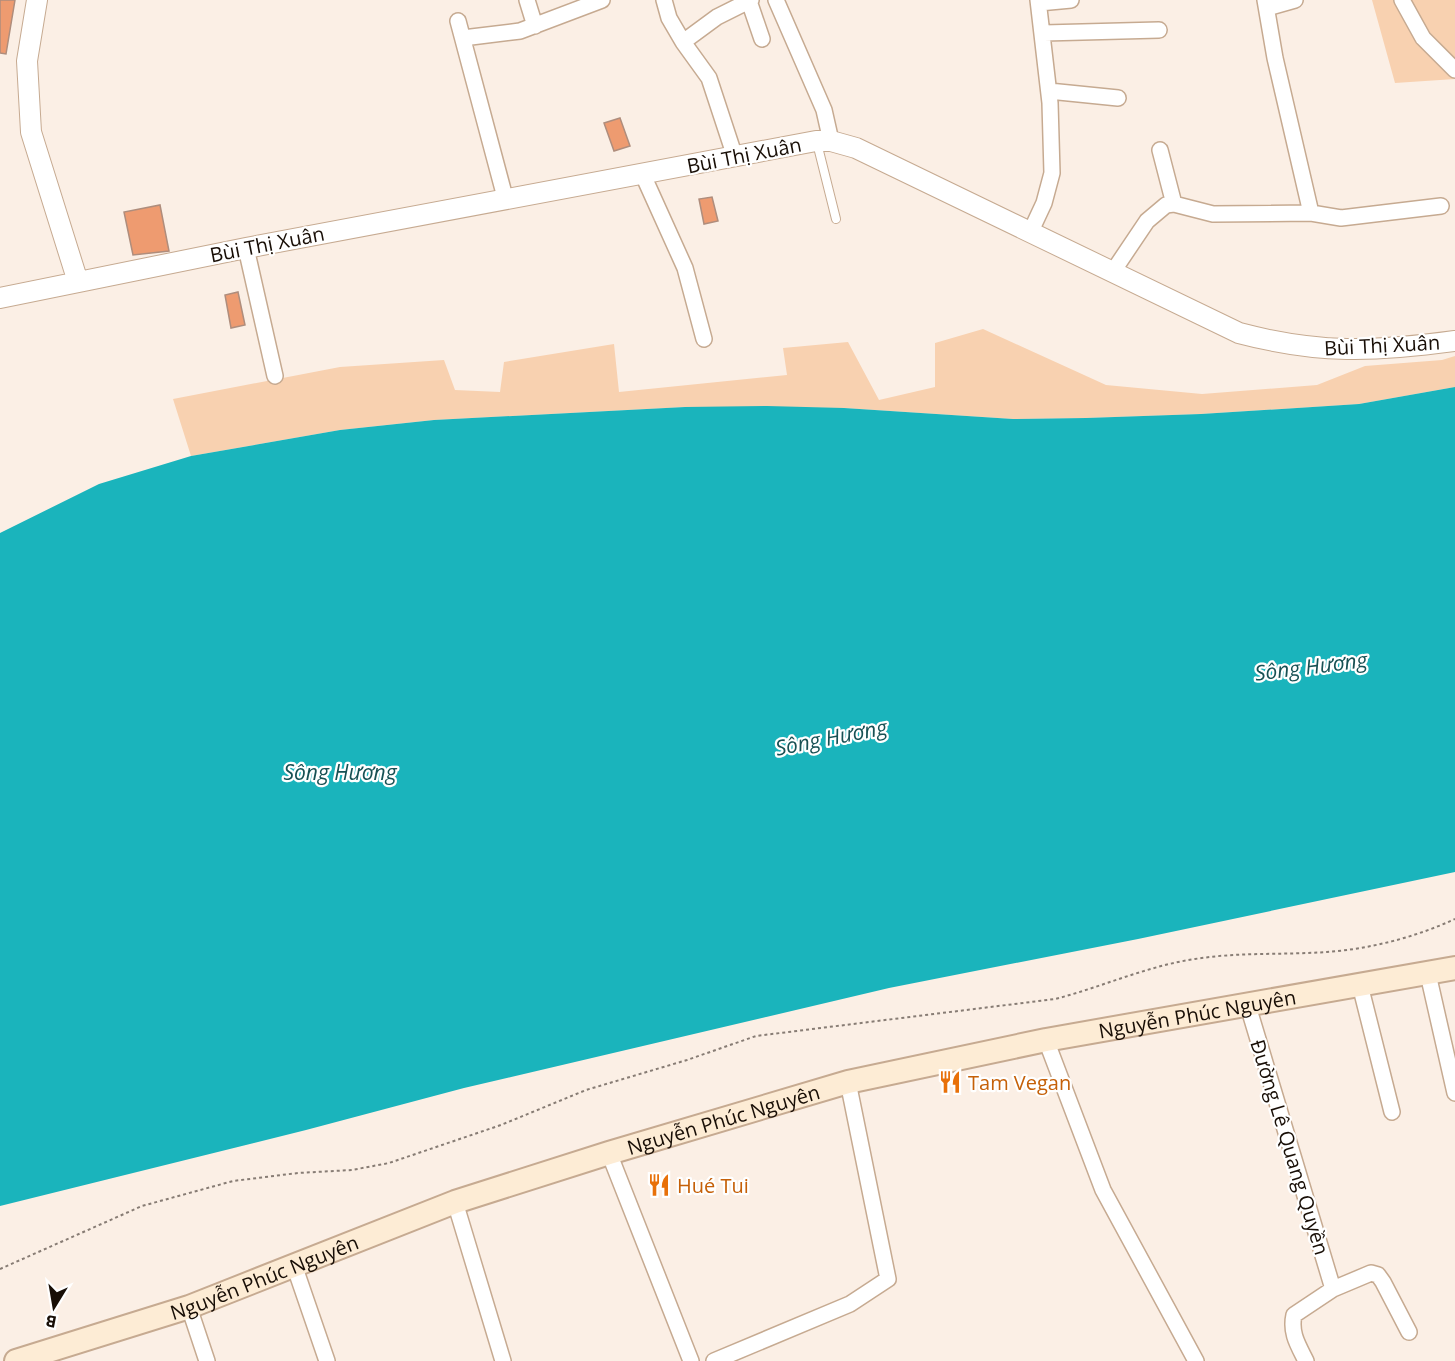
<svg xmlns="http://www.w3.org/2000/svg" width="1455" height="1361" font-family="'Open Sans',sans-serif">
<rect width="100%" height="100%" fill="#fbefe5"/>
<path fill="#f8d1b0" d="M1372,0h83v79l-60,4z
M983,329l123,56 96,9 115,-9 48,-19 77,-6 13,-4v31l-96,17 -158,10 -115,4 -73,1 -169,-11 -159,-1 -251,13 -94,10 -149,26 -18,-57 167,-32 104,-7 11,30 45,2 4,-30 110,-18 5,48 168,-17 -4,-27 65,-6 31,58 56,-13v-44z"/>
<path fill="#1ab4bc" d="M1455,387v485l-317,67 -249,49 -425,100 -158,42 -306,76v-673l99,-49 92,-28 149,-26 94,-10 251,-13 82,-1 77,2 169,11 73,-1 115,-4 158,-10z"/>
<path fill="#ee9b70" stroke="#af8d7c" stroke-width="1.5" d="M0,0h15l-9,54 -6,-1z
M620,118l10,28 -16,5 -10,-28z
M712,197l6,24 -14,3 -5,-25z
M160,205l9,46 -36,4 -9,-43z
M238,292l7,33 -14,3 -6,-33z"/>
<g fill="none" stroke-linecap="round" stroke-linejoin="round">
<g stroke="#c6aa91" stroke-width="10">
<path id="service" d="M817,143l19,76"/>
</g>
<g stroke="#c6aa91" stroke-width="18">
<path id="minor" d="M527,0l8,26
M664,0l5,18 14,24 26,36 26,79
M751,0l-2,1 13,38
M776,0l48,110 7,31
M1265,0l10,58 36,155
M1402,0l21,38 32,32
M1039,3l32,-3
M1267,8l28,-8
M458,21l48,180
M1044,33l115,-3
M463,38l57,-7 82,-31
M683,42l34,-25 32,-16
M1049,91l69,7
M1160,150l14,54
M643,175l42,93 19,71
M1030,233l14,-30 8,-30 -2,-70 -12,-103
M246,248l29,128
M1112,273l35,-52 19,-16 8,-1 39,10 98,-1 30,5 100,-12
M1428,974l27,119
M1360,985l32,127
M1248,1006l85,283
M1046,1040l57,150 93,171
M609,1153l82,208
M455,1202l48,159
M294,1265l33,96
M189,1307l18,54
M714,1361l136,-57 38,-25 -40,-197
M1306,1361c-8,-16 -16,-28 -12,-46l39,-26 38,-16 7,2 5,7 26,50"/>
</g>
<g stroke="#c6aa91" stroke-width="22">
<path id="tertiary" d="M37,0l-10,61 4,71 47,150
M0,298l246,-50 570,-107h15l25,7 383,185c80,21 135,19 216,8"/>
</g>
<g stroke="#c6aa91" stroke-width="26">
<g id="secondary">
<path id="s1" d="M16,1361l173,-54 266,-105 154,-49 239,-71 198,-42 409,-72"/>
</g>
</g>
<path stroke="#877c74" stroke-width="2" stroke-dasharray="3 3" stroke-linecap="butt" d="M0,1269l142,-63 91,-25 65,-8 54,-3 37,-7 112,-38 85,-35 101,-30 69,-24 299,-37c47,-12 92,-33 140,-40 43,-7 89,-4 132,-7 43,-3 89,-15 128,-33"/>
<use href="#service" stroke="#fff" stroke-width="8"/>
<use href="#minor" stroke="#fff" stroke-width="15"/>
<use href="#tertiary" stroke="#fff" stroke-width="20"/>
<use href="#secondary" stroke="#fdecd5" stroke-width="22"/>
</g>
<defs>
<g id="restaurant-bare" transform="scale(1.8)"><path d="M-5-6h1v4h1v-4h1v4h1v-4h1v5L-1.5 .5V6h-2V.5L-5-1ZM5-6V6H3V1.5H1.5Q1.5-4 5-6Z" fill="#e8710a" stroke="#fff" stroke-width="2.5" paint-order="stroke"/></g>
</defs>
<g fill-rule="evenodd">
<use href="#restaurant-bare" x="950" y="1082"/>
<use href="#restaurant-bare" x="659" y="1185"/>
</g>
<g text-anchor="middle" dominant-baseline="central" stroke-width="4.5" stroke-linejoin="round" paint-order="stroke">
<g font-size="20" fill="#180e06" stroke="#fff">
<text transform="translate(744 155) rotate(-11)">Bùi Thị Xuân</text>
<text transform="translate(267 244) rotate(-11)">Bùi Thị Xuân</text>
<text transform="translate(1382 345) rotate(-3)">Bùi Thị Xuân</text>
<text stroke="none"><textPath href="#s1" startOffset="1234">Nguyễn Phúc Nguyên</textPath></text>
<text stroke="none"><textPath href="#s1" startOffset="748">Nguyễn Phúc Nguyên</textPath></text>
<text transform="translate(1290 1147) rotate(73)">Đường Lê Quang Quyền</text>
<text stroke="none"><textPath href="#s1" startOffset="262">Nguyễn Phúc Nguyên</textPath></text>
</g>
<g font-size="20" fill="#c56008" stroke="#fff" text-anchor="start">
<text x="968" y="1082">Tam Vegan</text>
<text x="677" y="1185">Hué Tui</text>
</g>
<g font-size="21" font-style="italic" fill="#175154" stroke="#fff">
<text transform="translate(1311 666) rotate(-7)">Sông Hương</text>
<text transform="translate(831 737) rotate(-11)">Sông Hương</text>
<text x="340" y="772">Sông Hương</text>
</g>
</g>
<g transform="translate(54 1307) rotate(191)" stroke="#ffffff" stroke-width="4.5" paint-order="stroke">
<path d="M0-4.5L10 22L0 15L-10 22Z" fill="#180e06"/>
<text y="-9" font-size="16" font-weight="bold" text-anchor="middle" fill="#180e06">B</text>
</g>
</svg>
